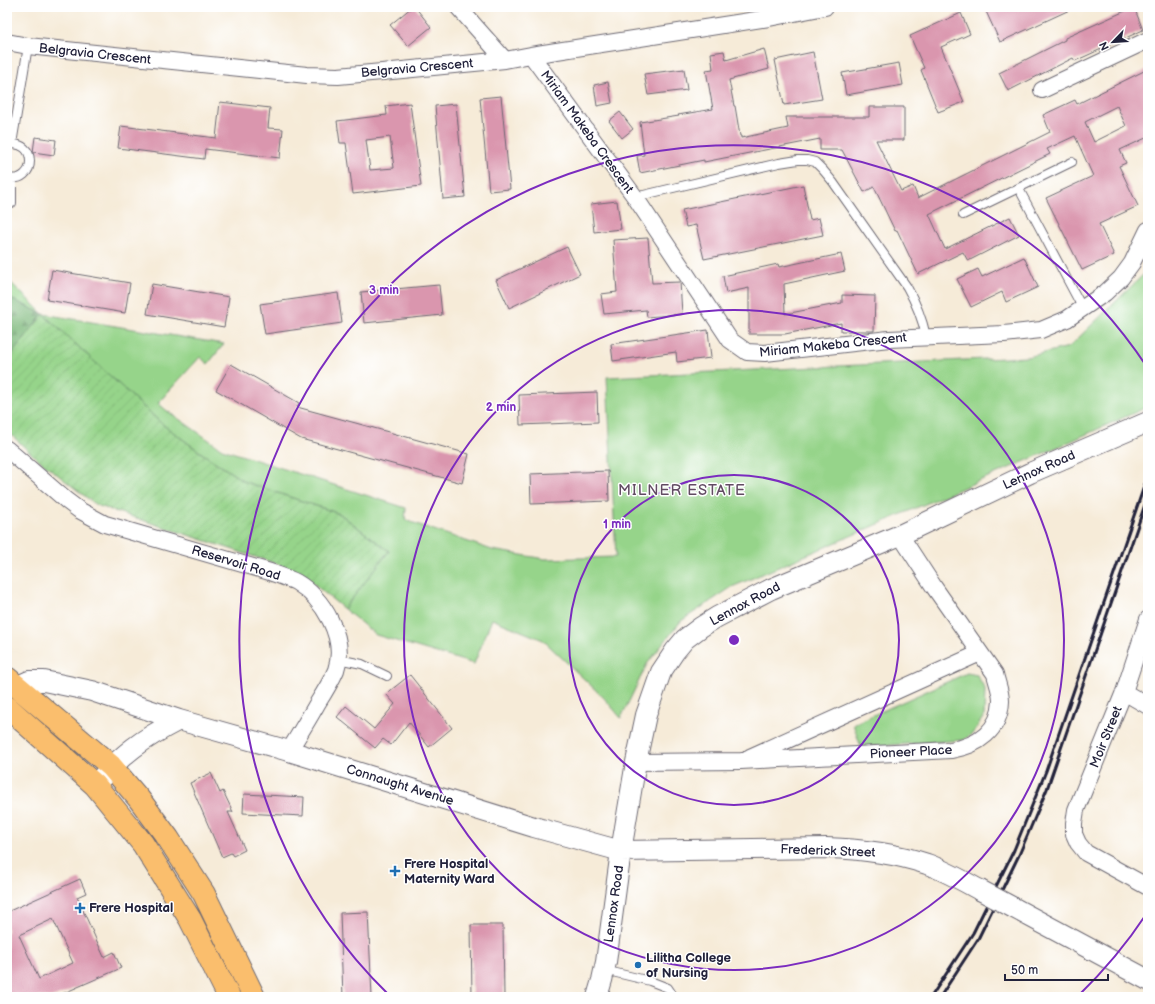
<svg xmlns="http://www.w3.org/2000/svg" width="1155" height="1004" font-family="'Balsamiq Sans',sans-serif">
<defs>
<pattern id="forest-firs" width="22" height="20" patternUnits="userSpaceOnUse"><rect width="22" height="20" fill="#78b676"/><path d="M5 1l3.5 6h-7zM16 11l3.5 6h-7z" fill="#629462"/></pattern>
<pattern id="garden-furrows" width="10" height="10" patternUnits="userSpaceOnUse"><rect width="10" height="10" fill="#96d48a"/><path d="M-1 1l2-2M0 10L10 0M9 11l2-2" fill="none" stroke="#81b678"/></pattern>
</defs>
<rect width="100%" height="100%" fill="#fff"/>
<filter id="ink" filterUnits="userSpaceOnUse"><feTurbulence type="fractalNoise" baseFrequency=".025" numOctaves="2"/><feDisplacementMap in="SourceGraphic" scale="8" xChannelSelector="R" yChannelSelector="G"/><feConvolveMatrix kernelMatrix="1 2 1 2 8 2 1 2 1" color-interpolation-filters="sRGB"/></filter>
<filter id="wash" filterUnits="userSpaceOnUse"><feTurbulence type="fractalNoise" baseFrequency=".012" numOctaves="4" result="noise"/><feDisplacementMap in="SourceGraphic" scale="16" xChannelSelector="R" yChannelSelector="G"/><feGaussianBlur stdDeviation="0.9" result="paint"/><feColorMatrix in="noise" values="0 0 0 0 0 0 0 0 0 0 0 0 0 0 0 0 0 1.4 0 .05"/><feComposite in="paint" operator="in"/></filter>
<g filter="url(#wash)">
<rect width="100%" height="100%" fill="#f6ebd8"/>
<path fill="#96d48a" stroke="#5c7b62" d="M1148,265v135l-3,8 -87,39 -326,140 -51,34 -34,43 -26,54 -17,-20 -61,-58 -51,-21 -18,45 -98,-29 -32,-26 45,-58 -49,-37 -95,-32 -45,-30 -38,-28 -119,-110 -36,-17v-18l36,35 181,30 -16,20 -8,-7 -42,46 8,7 56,39 184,59 -1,12 87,30 53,9 71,-2 -9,-180 420,-20 42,-10 75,-73z
M967,673l10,2 8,14 -1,27 -11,17 -9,7 -103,7 -8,-23z"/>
<path fill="url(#forest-firs)" stroke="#4d6c58" d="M7,297l36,17 -36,47z"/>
<path fill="url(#garden-furrows)" stroke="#5c7b62" d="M43,314l119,110 38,28 45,30 95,32 49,37 -45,58 -46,-38 -202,-66 -62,-49 -27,-25v-70z"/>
<g id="blocks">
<path fill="#da96ae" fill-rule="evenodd" d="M412,7h3l16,20 -23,19 -18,-21z
M984,7h92l-76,35z
M1134,7l9,23 -68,31 -2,-3 -65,33 -9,-18 66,-33v-2z
M961,13l9,21 -29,13 23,55 -26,10 -17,-42 3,-2 -14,-32z
M764,49l5,20 -40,11 5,26h1l5,30h1v2l47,-10 -2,-11h83v-10h35v33h-28l25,51 12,-5 5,12 132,-66 -7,-17 32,-15 2,4 71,-35v68l-28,13 6,13 -7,3 19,40 -39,18 15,31 -32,15 -36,-72 47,-22 -18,-40 -28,13 3,5 -121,60 16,35 65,-32 9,18 -51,26 -5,-9 -45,22 -21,-44 -2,1 -21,-44 -10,5 -22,-42h-22v-11l-116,23v-2l-64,13 -3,-17 7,-1 -4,-33 39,-6 -1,-1 35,-6 -7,-39 7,-1 -2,-16 13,-2 2,9zM1117,106l9,20 -32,16 -9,-20z
M813,52l9,47 -38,6 -9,-45z
M899,63l4,22 -57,10 -4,-22z
M684,69l3,21 -39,5 -4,-21z
M608,82l4,21 -15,3 -3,-21z
M501,96l9,93 -21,2 -9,-93z
M220,102l50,6 -2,20 15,1 -3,29 -75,-9 -1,10 -86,-11 3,-22 95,12z
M410,103l11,83 -68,8 -7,-51h-6l-3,-22 50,-6 -1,-9zM390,137l4,31 -24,2 -4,-30z
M456,104l9,93 -22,2 -8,-93z
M620,112l13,17 -11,9 -13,-17z
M35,137l21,3 -2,15 -21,-3z
M803,185l7,35 9,-2 4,17 -119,24 -8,-34 -10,2 -4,-17z
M617,201l4,28 -27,3 -3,-28z
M648,238l4,45 28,-1 2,32 -35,3 -1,-7 -42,4 -3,-20 16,-2 -4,-52z
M567,247l13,27 -71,34 -13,-28z
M841,254l4,17 -61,13 1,30 57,-11v-8l33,1 -1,35h-33v-8l-56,11h-36v-46l-23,5 -3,-17 55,-12 1,3z
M1024,257l14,30 -32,15 -4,-10 -31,15 -14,-28 21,-10 4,8z
M52,270l78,13 -5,30 -78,-13z
M152,284l77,13 -5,30 -77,-13z
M439,285l3,30 -78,8 -3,-31z
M338,293l4,30 -77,11 -5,-30z
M708,330l3,28 -34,4 -1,-10 -63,9 -2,-17z
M231,364l68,39 -2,4 172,47 -7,29 -161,-44 -85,-49z
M597,392l1,30 -78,3 -1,-30z
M608,471l1,30 -78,3 -1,-30z
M410,675l42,53 -23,19 -20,-25 -18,23 -8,-6 -8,9 -38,-31 9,-11 28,23 21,-25 -9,-10z
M211,773l9,20 3,-2 10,21h-5l17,38 -12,6 -2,-3 -9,4 -32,-74z
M244,794l60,3 -1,19 -60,-3z
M80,879l6,14 -9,4 27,60 10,-5 7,16 -66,29h-48v-85zM53,919l20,44 -34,16 -20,-44z
M368,912l4,85h-29l-3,-84z
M471,925h32l1,72h-32z"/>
</g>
</g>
<g filter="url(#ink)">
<use href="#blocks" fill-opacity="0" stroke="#6c6872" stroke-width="1"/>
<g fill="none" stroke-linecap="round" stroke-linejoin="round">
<g stroke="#6c6872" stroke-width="10">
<path id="service" d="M12,144l16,-98
M7,178c31,6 30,-40 1,-33
M12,179v24
M1019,189l64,120
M635,197l144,-34 19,-3h9l8,2 8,8 10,12 74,105c9,16 15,31 19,49
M963,215l109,-53
M338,659l24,5 25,12
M604,970l46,11 18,7 6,9"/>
</g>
<g stroke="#6c6872" stroke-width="18">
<path id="minor" d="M458,7l47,53
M7,42l21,4 279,29 31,1 44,-4 123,-12 26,-5 238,-37 56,-11
M531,55l104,142 95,143 17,12 18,1 124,-14 115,-5 37,-4 26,-11 38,-26 16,-15 11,-15 16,-33
M1042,90l106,-50
M7,449l60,52 12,9 26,14 165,48c8,3 18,6 26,10 27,16 51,56 40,88 -5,12 -12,23 -19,34 -9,16 -19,32 -28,47
M1148,619l-24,73 -48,118 -2,13v11l4,9 8,10 62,34
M1124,692l24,14
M750,757l230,-104
M636,762l105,-1 210,-11c27,-4 49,-20 50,-49 0,-9 -4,-18 -6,-27l-61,-87 -34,-52"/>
</g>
<g stroke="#6c6872" stroke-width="22">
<path id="tertiary" d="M18,686l11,-5h15l48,10 87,29 110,31 245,76 87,24 206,-3c34,1 67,5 100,16 19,7 36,17 53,26
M95,785c27,-31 47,-46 84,-65
M1014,908l134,72
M597,997l5,-17 4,-18 15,-111 15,-89 10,-47 15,-43 14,-21 10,-12 16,-12 16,-10 54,-28 129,-54 130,-62 118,-51"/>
</g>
<g stroke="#6c6872" stroke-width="24">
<path id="primary" d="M7,678l104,88 28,33 29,39 36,56 50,103
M7,707l88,78 48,59 47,75 39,78"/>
</g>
<use href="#service" stroke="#fff" stroke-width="8"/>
<use href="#minor" stroke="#fff" stroke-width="16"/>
<use href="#tertiary" stroke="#fff" stroke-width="20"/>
<use href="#primary" stroke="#fabe6d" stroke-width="22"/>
<path stroke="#22223b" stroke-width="3" d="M931,997l42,-64 41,-83 32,-79 102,-296
M940,997l38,-58 41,-84 28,-66 101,-293"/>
<g stroke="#6c6872" stroke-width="22" stroke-linecap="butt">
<path id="tertiary-bridge" d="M980,890l34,18"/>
</g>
<use href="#tertiary-bridge" stroke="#fff" stroke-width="20"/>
</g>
</g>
<g fill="none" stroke="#7b2cbf" stroke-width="2">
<circle cx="734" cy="640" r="165"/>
<circle cx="734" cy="640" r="330"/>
<path d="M1147 913A495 495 0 0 1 1078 996M390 996A495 495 0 1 1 1147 367"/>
</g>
<g fill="#1f6fb2" stroke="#fff" stroke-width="1.5">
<path d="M393 865h4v4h4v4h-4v4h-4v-4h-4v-4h4z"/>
<path d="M78 902h4v4h4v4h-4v4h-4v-4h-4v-4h4z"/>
<circle cx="638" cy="965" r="4"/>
</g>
<g text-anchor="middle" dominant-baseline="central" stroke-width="3" stroke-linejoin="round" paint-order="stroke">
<g font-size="13" fill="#22223b" stroke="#fff">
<text transform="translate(95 54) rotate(6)">Belgravia Crescent</text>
<text transform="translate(417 68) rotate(-5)">Belgravia Crescent</text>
<text transform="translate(587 132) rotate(54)">Miriam Makeba Crescent</text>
<text transform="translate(833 345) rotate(-6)">Miriam Makeba Crescent</text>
<text transform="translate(1039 470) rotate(-24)">Lennox Road</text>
<text transform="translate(236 563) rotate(17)">Reservoir Road</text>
<text transform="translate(745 604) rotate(-28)">Lennox Road</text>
<text transform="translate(1106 737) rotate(-68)">Moir Street</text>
<text transform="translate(911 752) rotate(-3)">Pioneer Place</text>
<text transform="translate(400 785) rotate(17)">Connaught Avenue</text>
<text transform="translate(828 851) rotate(2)">Frederick Street</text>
<text transform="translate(614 904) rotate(-82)">Lennox Road</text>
</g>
<g font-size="13" font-weight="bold" fill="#22223b" stroke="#fff" text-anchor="start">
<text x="404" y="864">Frere Hospital<tspan x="404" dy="15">Maternity Ward</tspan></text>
<text x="89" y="908">Frere Hospital</text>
<text x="646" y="958">Lilitha College<tspan x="646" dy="15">of Nursing</tspan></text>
</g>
<g font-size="15" letter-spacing="1" fill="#624b63" stroke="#fff">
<text x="682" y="490">MILNER ESTATE</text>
</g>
</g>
<circle cx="734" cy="640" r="6" fill="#7b2cbf" stroke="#fff" stroke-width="2"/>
<g font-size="12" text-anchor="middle" font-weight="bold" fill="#7b2cbf" stroke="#fff" stroke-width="3" stroke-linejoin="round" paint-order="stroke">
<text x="384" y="294">3 min</text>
<text x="501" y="411">2 min</text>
<text x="617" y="528">1 min</text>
</g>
<rect width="1155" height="1004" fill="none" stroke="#fff" stroke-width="24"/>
<g transform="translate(1113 42) rotate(245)" stroke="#ffffff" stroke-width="3" paint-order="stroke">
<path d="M0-3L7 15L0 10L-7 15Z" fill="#22223b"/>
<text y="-6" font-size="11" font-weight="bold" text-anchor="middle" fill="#22223b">N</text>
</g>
<path d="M1005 974v6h103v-6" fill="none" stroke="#22223b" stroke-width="2"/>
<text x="1011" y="974" font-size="12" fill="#22223b" stroke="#ffffff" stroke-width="3" paint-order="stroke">50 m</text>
</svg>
